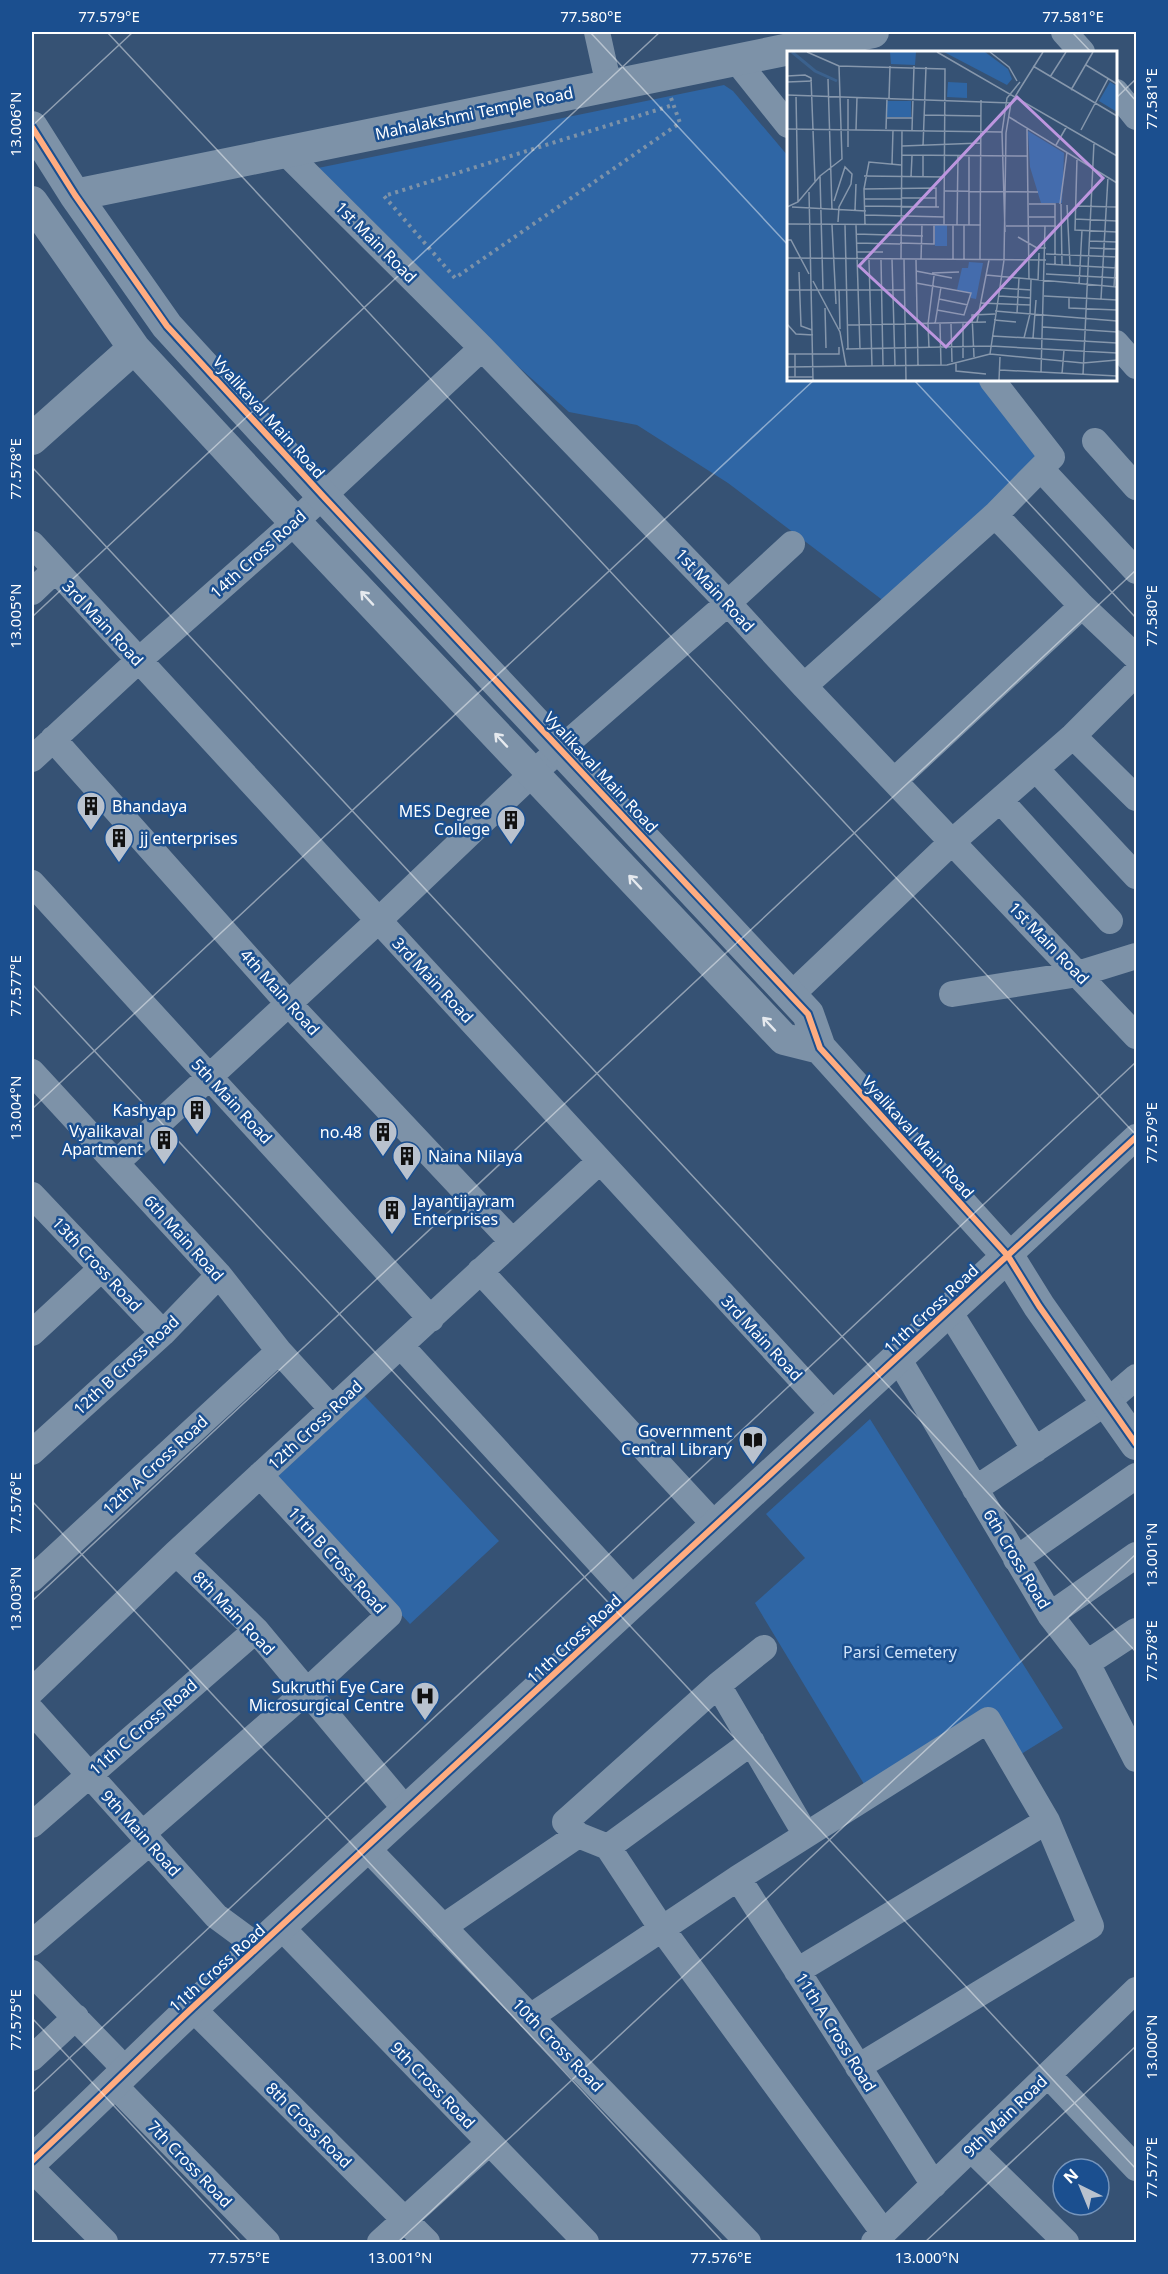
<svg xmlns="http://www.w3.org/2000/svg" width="1168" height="2274" font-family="'Noto Sans',sans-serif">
<rect width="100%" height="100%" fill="#365274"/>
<path fill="#2f66a5" d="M724,85l9,6 55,65v224h191l65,76 -155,149 -161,-122 -91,-58 -68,-13 -120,-107 -131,-137z
M361,1392l138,149 -89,83 -138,-149z
M870,1419l193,309 -45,28 -27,-43 -124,76 -112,-186 50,-45 -39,-44z"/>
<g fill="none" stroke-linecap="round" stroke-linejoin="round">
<path stroke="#7d92a8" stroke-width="4" stroke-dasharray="3 4.5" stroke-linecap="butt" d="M671,98l9,25 -225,155 -71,-82 289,-91"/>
<path stroke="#7d92a8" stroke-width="26" d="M597,32l12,54
M1064,32l18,20
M736,60l52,65
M1116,92l20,25
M285,152l197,196 246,255 76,83 332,350
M1116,343l20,23
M992,380l60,77 -57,58
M1095,441l41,46
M1041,469l95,102
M32,544l803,872
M32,592l22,-21
M804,686l191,-171 87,91 54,51
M1073,736l63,62
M53,739l236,265 223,237
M32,759l106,-98 157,-139 187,-174
M1036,769l100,107
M894,781l188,-175
M1000,800l110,121
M32,883l399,436
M952,994l126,-20 58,-18
M790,996l162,-154 121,-106 63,-63
M32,1072l187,203 60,76 53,58
M116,1163l262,-242 155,-148 195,-170 64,-59
M32,1195l131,138
M1008,1256l128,-119
M480,1271l236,255
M949,1311l86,139
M32,1333l69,-64
M401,1346l234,255
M898,1358l152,257 37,48 49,96
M32,1452l131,-119 56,-58
M975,1489l132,-87 29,-25
M176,1553l80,77 151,181
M1016,1559l120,-83
M32,1579l247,-228
M1050,1615l86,-60
M1087,1663l49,-32
M718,1685l88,150
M32,1691l144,-138 424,-392
M32,1711l184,205 42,31
M32,1825l224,-195
M142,1834l165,-143 82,-76 -129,-140
M578,1835l-13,-13 153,-137 46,-37
M608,1847l54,82 222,304
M367,1848l381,394
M738,1878l196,307
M281,1927l305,315
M443,1927l135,-92 30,12 144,-105
M32,1943l118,-101
M797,1971l250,-150
M32,1973l94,97
M192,2008l235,234
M530,2017l208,-139 250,-158 59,101 44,105 -233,141
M32,2058l44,-41
M1048,2075l88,93
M114,2085l153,157
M971,2149l95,93
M32,2169l73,73
M380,2242l109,-99
M874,2242l262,-252"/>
<path stroke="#7d92a8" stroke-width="32" d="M32,127l43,68 92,131 156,170 485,518 12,34 188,208 31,50 97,138
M75,195l798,-163
M32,202l102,146 161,174 489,517 36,9
M32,439l102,-91
M32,2161c54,-50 106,-102 160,-153l816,-752"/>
<g stroke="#1b4f8f" stroke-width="10">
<path id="cycleway" d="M32,127l43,68 92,131 156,170 485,518 12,34 188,208 31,50 97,138
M32,2161c54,-50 106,-102 160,-153l944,-871"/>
</g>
<use href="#cycleway" stroke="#ffac80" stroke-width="6"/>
</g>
<defs><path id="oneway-shaft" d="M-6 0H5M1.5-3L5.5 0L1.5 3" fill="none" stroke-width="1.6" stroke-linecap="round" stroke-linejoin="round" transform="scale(1.5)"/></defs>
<g stroke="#e5e9ee">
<use href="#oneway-shaft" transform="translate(367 598) rotate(-133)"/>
<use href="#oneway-shaft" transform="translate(501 740) rotate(-133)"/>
<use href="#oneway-shaft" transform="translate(635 882) rotate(-133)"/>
<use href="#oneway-shaft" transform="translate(769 1024) rotate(-133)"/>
</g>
<path fill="none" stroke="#fff" stroke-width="1.5" stroke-opacity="0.45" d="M107,32l1029,1103M590,32l198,213M1072,32l19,20M1116,78l20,23M1116,98l20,-19M32,126l101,-94M914,380l222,238M32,467l1104,1185M32,617l628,-585M32,984l1104,1185M32,1109l782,-729M32,1501l691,741M32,1601l1104,-1031M32,2018l209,224M32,2093l1104,-1031M398,2242l738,-688M925,2242l211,-196"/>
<defs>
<g id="building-pin" transform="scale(1.5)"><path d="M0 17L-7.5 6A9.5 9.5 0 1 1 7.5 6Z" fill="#b9c2ce" stroke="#1b4f8f"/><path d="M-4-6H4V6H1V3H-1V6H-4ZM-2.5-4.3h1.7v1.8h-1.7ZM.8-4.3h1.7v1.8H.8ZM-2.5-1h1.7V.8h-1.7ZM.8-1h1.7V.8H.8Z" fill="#111"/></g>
<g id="library-pin" transform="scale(1.5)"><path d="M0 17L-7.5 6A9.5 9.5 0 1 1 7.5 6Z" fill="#b9c2ce" stroke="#1b4f8f"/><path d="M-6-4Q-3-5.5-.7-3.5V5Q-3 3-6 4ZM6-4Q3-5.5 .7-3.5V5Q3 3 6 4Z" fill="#111"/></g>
<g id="hospital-pin" transform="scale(1.5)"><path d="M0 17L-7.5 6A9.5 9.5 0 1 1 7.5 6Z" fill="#b9c2ce" stroke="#1b4f8f"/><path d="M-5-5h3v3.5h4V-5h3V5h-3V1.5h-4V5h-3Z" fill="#111"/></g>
</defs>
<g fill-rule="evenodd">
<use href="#building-pin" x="91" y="806"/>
<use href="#building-pin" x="511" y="820"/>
<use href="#building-pin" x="119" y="838"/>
<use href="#building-pin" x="197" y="1110"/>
<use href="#building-pin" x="383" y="1132"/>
<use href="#building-pin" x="164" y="1140"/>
<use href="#building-pin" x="407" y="1156"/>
<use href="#building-pin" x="392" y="1210"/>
<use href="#library-pin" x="753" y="1440"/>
<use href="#hospital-pin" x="425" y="1696"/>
</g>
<g text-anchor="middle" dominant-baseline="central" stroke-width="5" stroke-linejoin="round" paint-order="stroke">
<g font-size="16" fill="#fff" stroke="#1b4f8f">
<text transform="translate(474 113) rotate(-12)">Mahalakshmi Temple Road</text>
<text transform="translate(376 242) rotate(45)">1st Main Road</text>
<text transform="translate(269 417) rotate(48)">Vyalikaval Main Road</text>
<text transform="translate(258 554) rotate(-42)">14th Cross Road</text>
<text transform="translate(715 590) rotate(47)">1st Main Road</text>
<text transform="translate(103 623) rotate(47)">3rd Main Road</text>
<text transform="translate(601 772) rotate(47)">Vyalikaval Main Road</text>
<text transform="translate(1049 943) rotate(46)">1st Main Road</text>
<text transform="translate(433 980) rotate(47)">3rd Main Road</text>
<text transform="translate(280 992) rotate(48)">4th Main Road</text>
<text transform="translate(232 1101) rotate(47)">5th Main Road</text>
<text transform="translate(918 1137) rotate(48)">Vyalikaval Main Road</text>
<text transform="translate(184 1238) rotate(48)">6th Main Road</text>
<text transform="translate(97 1264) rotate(47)">13th Cross Road</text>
<text transform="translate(931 1309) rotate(-43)">11th Cross Road</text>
<text transform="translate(762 1338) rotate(47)">3rd Main Road</text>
<text transform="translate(126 1365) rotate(-43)">12th B Cross Road</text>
<text transform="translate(315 1425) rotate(-43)">12th Cross Road</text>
<text transform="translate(155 1465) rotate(-43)">12th A Cross Road</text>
<text transform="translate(1017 1559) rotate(59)">6th Cross Road</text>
<text transform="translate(337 1560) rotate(48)">11th B Cross Road</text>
<text transform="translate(234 1613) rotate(46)">8th Main Road</text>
<text transform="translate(574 1639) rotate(-43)">11th Cross Road</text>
<text transform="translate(143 1727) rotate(-41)">11th C Cross Road</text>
<text transform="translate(141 1833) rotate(48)">9th Main Road</text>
<text transform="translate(217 1968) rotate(-42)">11th Cross Road</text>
<text transform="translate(836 2032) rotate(58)">11th A Cross Road</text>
<text transform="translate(558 2045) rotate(46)">10th Cross Road</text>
<text transform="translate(433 2085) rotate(46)">9th Cross Road</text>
<text transform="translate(1005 2116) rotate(-44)">9th Main Road</text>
<text transform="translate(309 2125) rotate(45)">8th Cross Road</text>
<text transform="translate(190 2164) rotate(46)">7th Cross Road</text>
</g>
<g font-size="16" fill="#fff" stroke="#1b4f8f" text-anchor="end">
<text x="112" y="806" text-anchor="start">Bhandaya</text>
<text x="490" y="811">MES Degree<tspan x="490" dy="18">College</tspan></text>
<text x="140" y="838" text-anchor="start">jj enterprises</text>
<text x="176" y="1110">Kashyap</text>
<text x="143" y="1131">Vyalikaval<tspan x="143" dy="18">Apartment</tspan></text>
<text x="362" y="1132">no.48</text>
<text x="428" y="1156" text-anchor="start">Naina Nilaya</text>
<text x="413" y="1201" text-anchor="start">Jayantijayram<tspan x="413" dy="18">Enterprises</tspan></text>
<text x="732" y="1431">Government<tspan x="732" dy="18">Central Library</tspan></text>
<text x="404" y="1687">Sukruthi Eye Care<tspan x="404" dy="18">Microsurgical Centre</tspan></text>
</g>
<g font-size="16" fill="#cfe3fa" stroke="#1b4f8f">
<text x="900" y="1652">Parsi Cemetery</text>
</g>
</g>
<g transform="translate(787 51)">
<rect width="330" height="330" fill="#365274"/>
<path d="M103,1h26l-1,13 -24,-1zM157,1h41l23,17 4,10 -5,6zM161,31l19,1v15l-20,-1zM323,31l7,4v26l-18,-11zM100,50h24v16h-24zM241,80l36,22 -2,50h-21l-11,-36zM148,174h12v21h-12zM182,211l14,1 -7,36 -5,-1v-5l-14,-3 5,-22h6z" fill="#2f66a5"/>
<path fill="none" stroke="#3b618d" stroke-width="3" d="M5,1l23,19 22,10"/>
<path fill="none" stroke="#8697ac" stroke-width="1.5" d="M20,1l32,14M150,1l180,104M203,1l19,15 8,14M299,14l31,19M246,15l84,50M0,25l18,-1 6,3 4,104M263,26l16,-25M41,28l4,131M0,31l25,-1M284,39l22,-38M0,44l224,8M9,44l2,107M102,47l1,-32M61,48v48M137,64l57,1M222,66l108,66M100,67h25M240,77l2,152M0,78l215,3M99,78l1,-31M69,79l1,-33M125,79l2,-64M294,79l27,-51M269,94l11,-19M115,95l79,-3M136,95l3,-79M115,104l126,1M290,107l-2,72 42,2M105,113l1,-34M33,125l3,114M77,125l81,1M124,126l1,-21M136,126v-22M77,138l5,-27 32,3M158,140l93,1M22,141l4,188M114,147h35M78,148h36M47,150l11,-34 7,7 -1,10 -12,23 -1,15M242,153h26v60M273,153l7,-52M274,153l1,61M280,154l3,60M78,155l74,1M288,155l42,1M0,156l11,-5 22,-26 22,-17 -3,-93 106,3 -1,156M5,156l74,4M68,159l1,-26M78,164l79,2M242,166h26M288,168l42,2M0,173l194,1M78,173l-1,-35 72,-1v19M45,174l4,79M58,174l3,124M69,174l4,124M170,174l1,-70M182,174v-70M219,175h50M218,181l-3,-100 5,-34 13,-16M69,183l67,2M231,186l19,11h9M0,189h4l18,34M303,190l27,1M69,192l44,1M113,192l34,1v-20M303,197l27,1M70,201h26M259,203l71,3M0,207l259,2M105,208l3,106M114,208l1,-129M117,208l2,121M82,209l3,106M94,209l2,106M129,209l2,105M134,209l1,-36M166,209v-35M177,209v-35M193,209l1,-160M259,213l71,4M129,220l36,7M12,221l2,54 11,4M145,222l27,-1M259,223l71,4M199,224l131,12M26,230l27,51 6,34M251,230l1,-28M129,232l55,10 -7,22 -27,-5M292,234l3,-55M327,236l3,-49M213,237l31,2M0,239h118M52,239l1,39M212,245l32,2M257,245l73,4M282,246v11l48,2M152,248l29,6M314,248l7,-122M193,252l51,2M38,257l1,40M208,260l122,10M230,262l2,-35M207,269l22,2M190,271l12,-62M176,272v35M0,273l9,10 17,1M141,273l6,-48M141,273l1,24M148,273l6,-37M153,273l1,41M164,273l1,38M61,274l138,-3M256,276l74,5M205,285l125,7M237,287l6,-24 1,-34M246,287l3,-38M59,298l145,-3 126,7M0,303h52v-7M203,303l14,-94 2,-127 5,-30 32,-51M187,306l-2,-42 23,-1M169,312v8l30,3M0,316l160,-2 43,-11 93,9 34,-3M213,319l117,6M254,322l4,-147M275,323l2,-24M296,324l11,-233M0,326h26M8,326v-23M212,329l1,-23"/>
<path fill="#bd96df" fill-opacity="0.15" stroke="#bd96df" stroke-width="3" d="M230,46l86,81 -157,169 -87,-81z"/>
<rect width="330" height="330" fill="none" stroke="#fff" stroke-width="3"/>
</g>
<rect width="1168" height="2274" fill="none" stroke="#1b4f8f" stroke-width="66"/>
<g transform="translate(1081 2187) rotate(317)"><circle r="28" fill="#1b4f8f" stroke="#7695bc" stroke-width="1.5"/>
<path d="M0-4.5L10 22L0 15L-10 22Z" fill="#b9c2ce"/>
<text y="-9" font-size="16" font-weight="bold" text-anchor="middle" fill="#ffffff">N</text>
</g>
<rect x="33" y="33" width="1102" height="2208" fill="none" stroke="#fff" stroke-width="2"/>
<g font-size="15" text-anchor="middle" fill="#fff">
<text x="109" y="22">77.579°E</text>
<text x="591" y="22">77.580°E</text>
<text x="1073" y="22">77.581°E</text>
<text transform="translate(1152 99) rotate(-90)" y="5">77.581°E</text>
<text transform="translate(16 124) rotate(-90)" y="5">13.006°N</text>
<text transform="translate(16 469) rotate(-90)" y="5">77.578°E</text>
<text transform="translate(16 616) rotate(-90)" y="5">13.005°N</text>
<text transform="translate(1152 616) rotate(-90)" y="5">77.580°E</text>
<text transform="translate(16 986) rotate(-90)" y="5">77.577°E</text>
<text transform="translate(16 1108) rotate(-90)" y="5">13.004°N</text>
<text transform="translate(1152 1133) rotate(-90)" y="5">77.579°E</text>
<text transform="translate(16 1503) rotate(-90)" y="5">77.576°E</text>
<text transform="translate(1152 1555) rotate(-90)" y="5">13.001°N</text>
<text transform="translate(16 1599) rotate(-90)" y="5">13.003°N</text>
<text transform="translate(1152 1651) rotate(-90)" y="5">77.578°E</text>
<text transform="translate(16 2020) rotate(-90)" y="5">77.575°E</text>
<text transform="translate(1152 2047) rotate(-90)" y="5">13.000°N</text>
<text transform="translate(1152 2168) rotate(-90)" y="5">77.577°E</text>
<text x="239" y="2263">77.575°E</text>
<text x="400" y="2263">13.001°N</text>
<text x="721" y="2263">77.576°E</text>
<text x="927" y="2263">13.000°N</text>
</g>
</svg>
